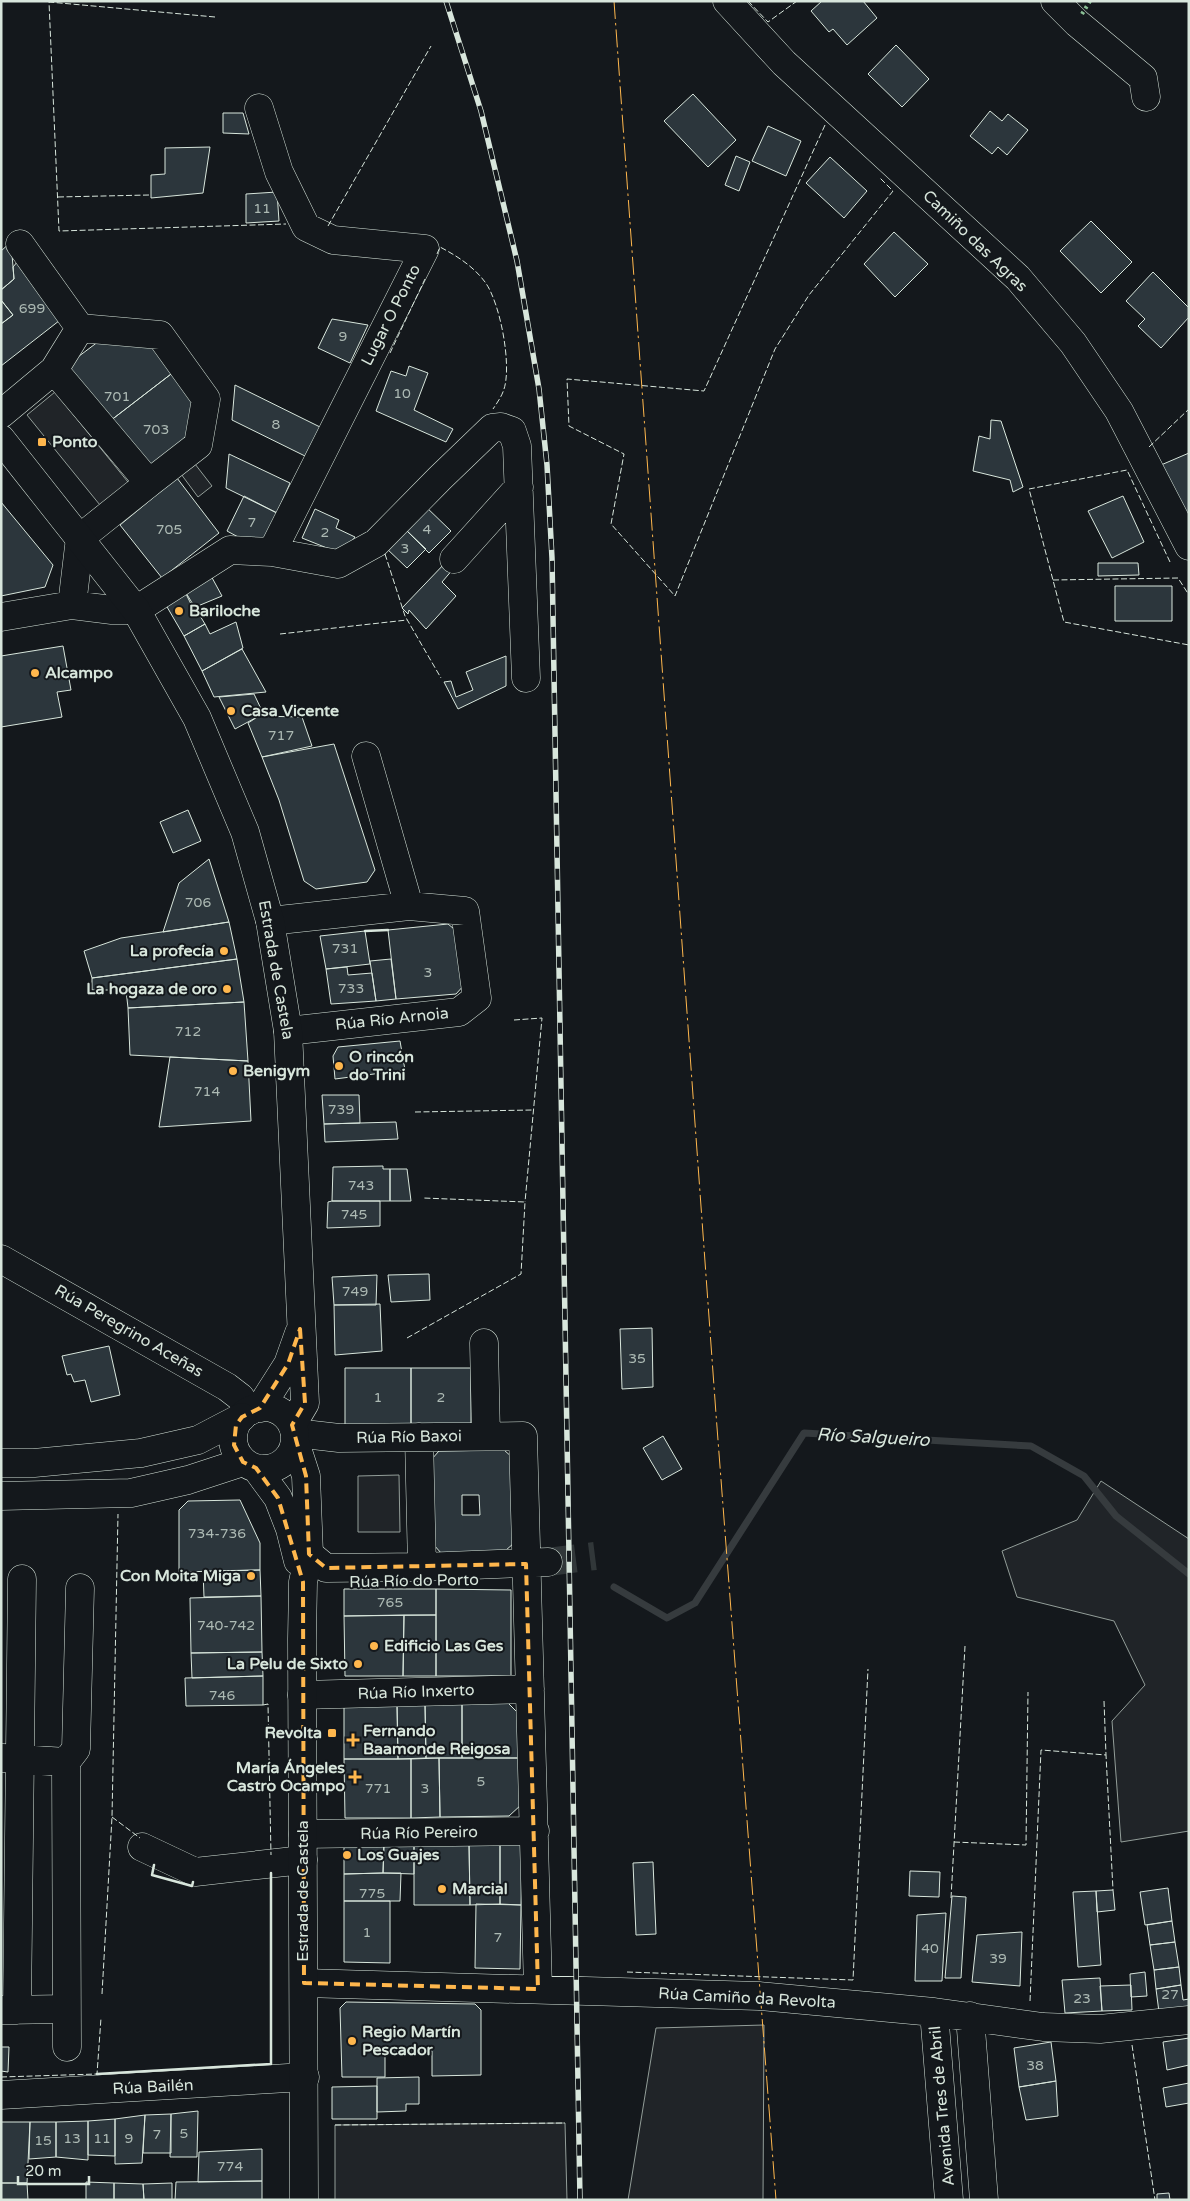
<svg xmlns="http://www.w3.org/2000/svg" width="1190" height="2201" font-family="'Varela Round',sans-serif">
<rect width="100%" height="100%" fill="#14181c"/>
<path fill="#202428" stroke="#939e99" d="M55,392l77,95 -28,23 -77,-95z
M195,464l17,22 -14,11 -17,-23z
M399,1475l1,57h-42v-56z
M1101,1481l88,58v292l-68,11 -9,-121 33,-36 -31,-64 -97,-24 -15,-46 75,-31z
M764,2025l-1,175h-135l28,-172z
M565,2123l2,77h-232v-75z"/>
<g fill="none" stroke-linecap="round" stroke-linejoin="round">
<path stroke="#363b3e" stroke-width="7" d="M614,1587l53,31 28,-15 109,-170 227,13 53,30 32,40 73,58"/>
</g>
<path fill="#2c363c" stroke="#d8e6dc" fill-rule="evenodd" d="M822,1h41l14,17 -30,27 -14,-16 -4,3 -18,-21z
M896,45l33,34 -27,28 -34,-33z
M693,94l43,46 -28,27 -44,-46z
M990,111l12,10 6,-7 20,16 -21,25 -9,-8 -6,7 -22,-18z
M223,113h20l6,21 -26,-1z
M768,126l33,15 -15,35 -34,-15z
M210,147l-7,46 -52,5v-23l14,-1v-26z
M736,156l14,6 -11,29 -14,-6z
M830,157l37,34 -23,27 -38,-35z
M277,192l2,29 -33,2v-29z
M1091,221l41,41 -31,31 -41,-42z
M894,232l34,32 -33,33 -31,-33z
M11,242l3,37 -13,11v-39z
M18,261l46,56 -63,49v-42l12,-9 -12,-15v-10l13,-11 -1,-12z
M1153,272l36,36v9l-28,31 -23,-22 7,-7 -19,-18z
M1,300l12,15 -12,9z
M332,319l36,6 -18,38 -32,-15z
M107,335l40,2 28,34 -65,50 -44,-55z
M409,366l19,7 -14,37 39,19 -7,13 -70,-31 15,-40 15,5z
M175,371l22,24 -3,42 -40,36 -44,-52z
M235,385l85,42 -15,29 -73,-36z
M991,420l10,1 22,66 -10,5 -3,-12 -37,-9 6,-35 11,3z
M1189,453v68l-28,-56z
M229,454l61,29 -13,30 -51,-25z
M177,478l42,55 -57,45 -42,-53z
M244,496l33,17 -13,26 -11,6 -26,-14z
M1123,496l21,46 -32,16 -24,-47z
M1,502l52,63 -8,22 -44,9z
M423,504l28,27 -22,22 -27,-27z
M315,509l24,11 -3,8 19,9 -13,17 -40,-16z
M404,528l22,21 -19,19 -22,-21z
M447,561l7,7 -12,14 14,14 -30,33 -17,-19 -1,4 -6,-6z
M1098,563h40l1,12 -41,1z
M210,574l12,22 -29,12 -10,-20z
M1115,586h57v35h-57z
M183,588l22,36 -21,12 -21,-36z
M236,622l7,26 -41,23 -18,-35 21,-12 5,10z
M63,646l8,44 -14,2 5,25 -61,10v-71z
M242,649l24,43 -52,5 -12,-26z
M506,656v30l-48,23 -14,-27 7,-1 5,16 17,-7 -7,-18z
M254,694l10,21 -5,1 -24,13 -16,-32z
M259,716l43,1 10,29 -50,11 -14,-34z
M334,744l41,126 -8,12 -51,7 -12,-8 -25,-81 -17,-43z
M188,810l13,31 -28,12 -13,-31z
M209,859l20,63 -66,10 16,-49z
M229,922l8,37 -145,19 -8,-27 37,-13z
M448,924l11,9 6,51 -9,10 -60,5 -8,-69z
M365,931l5,33 -44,5 -6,-33z
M237,959l7,43 -116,6 -2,-18h-34v-12z
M391,959l5,40 -20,2 -6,-40z
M347,967l1,8 24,-2 4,28 -45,3 -5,-35z
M244,1002l4,59 -118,-6 -2,-47z
M400,1041l5,29 -70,9 -2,-23 5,-9z
M170,1057l78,4 3,60 -92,6z
M322,1095h37l1,28 -36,1z
M396,1122l2,17 -73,3 -1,-18z
M383,1166v3h7v32h-58l1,-34z
M390,1169h17l4,32h-21z
M332,1201h48v25l-53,2 1,-26z
M429,1274l1,26 -39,2 -3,-27z
M377,1275l-1,30h-42l-2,-28z
M380,1304l2,47 -47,4 -1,-50z
M652,1328l1,59 -31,2 -2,-60z
M109,1346l11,49 -29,7 -6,-22 -11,2 -3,-8 -4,1 -5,-19z
M345,1368h66v58h-66z
M411,1368h60v57l-60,1z
M663,1436l19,33 -20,11 -19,-32z
M504,1450l9,8 1,85 -9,8 -63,3 -9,-10 -2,-84 8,-9zM462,1495h17l1,20h-18z
M240,1500l20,43v27l-81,2v-62l9,-9z
M260,1570l1,26 -57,1 -1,-26z
M344,1589h92v26l-92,1z
M436,1589l75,1v86h-75z
M261,1596l1,56 -71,1 -1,-55z
M404,1615l-1,61h-58l-1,-60z
M404,1615h32v61h-33z
M262,1652l1,24 -71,2 -1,-25z
M263,1676v29l-77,1 -1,-28z
M462,1703h46l14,14 1,41h-61z
M462,1703v55h-36l-1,-54z
M344,1704h53l1,55h-54z
M397,1704h28l1,54 -28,1z
M439,1758l1,59 -29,1v-59z
M439,1758h84l-1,46 -13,12 -69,1z
M344,1759h67v59h-66z
M344,1843h40l-1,30 -39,1z
M384,1843h30v31l-31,-1z
M414,1843h55l1,62h-56z
M469,1843h31v61l-30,1z
M500,1843h22l-1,62 -21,-1z
M653,1862l3,72 -20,1 -3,-72z
M910,1871l30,1 -1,25 -30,-1z
M383,1873h18l-1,28h-56v-27z
M1168,1888l4,33 -27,4 -5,-33z
M1113,1890l2,20 -18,2 -1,-21z
M1096,1891l5,74 -23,2 -5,-75z
M952,1896l14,1 -5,81h-16z
M344,1901h46v62l-46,-1z
M476,1904l45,1 -1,64 -45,-1z
M946,1913l-4,68h-27l2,-66z
M1172,1921l3,21 -25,3 -3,-20z
M1022,1932l-2,54 -48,-4 5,-47z
M1175,1942l4,25 -25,3 -4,-25z
M1179,1967l2,18 -25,4 -2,-19z
M1145,1972l2,24 -16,1 -1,-23z
M1100,1978l2,33 -37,2 -3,-33z
M1131,1985l1,25 -30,1 -2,-25z
M1181,1985l2,15 6,-1v9l-30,4 -3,-23z
M346,2002l129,2 6,6v65l-49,1v-25h-47v26h-43l-2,-69z
M1189,2038v27l-22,5 -4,-28z
M1051,2042l5,39 -37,6 -5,-39z
M1,2047h8l-1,25 -7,-1z
M419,2077v27h-13v7l-29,1v-34z
M1056,2081l2,35 -32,4 -7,-33z
M1189,2083v20l-23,4 -3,-19z
M377,2086v33h-45v-32z
M198,2111l-1,46h-27l1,-43z
M171,2114v39h-28l2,-38z
M145,2115l-3,48 -27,1v-45z
M115,2119v37l-27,-1v-34z
M88,2121v39l-32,-3v-35z
M1,2122h29l-3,61h-26z
M30,2122h26v35l-27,2z
M262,2149v32l-64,1 1,-30z
M262,2181v19h-87l1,-18z
M86,2182l28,1v17h-28z
M1,2183h26l1,17h-27z
M114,2183l29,1 1,16h-30z
M172,2183v17h-28l-1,-16z
M1169,2193l1,7h-13v-6z"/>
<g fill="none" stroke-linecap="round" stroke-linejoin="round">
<path stroke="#313739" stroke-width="28" stroke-dasharray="28 14" stroke-linecap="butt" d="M548,1562l47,-6"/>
<g stroke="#d8e6dc" stroke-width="29">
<path id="minor" d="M727,1l57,62 234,215 55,65 46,68 70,135
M1055,1l22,22 66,55 3,19
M20,244l60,84 -26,42
M80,328l80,7 46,64 -8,46 -49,38
M1,414l53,-44 95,113 -69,55 -8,67
M272,552l66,12 38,-21 64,-65 52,-50 9,-1 11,4 5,15 9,232
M454,559l65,-72
M1,617l71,-12 40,5h24l94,-60 42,2 153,-303 -92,-9 -27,-13 -27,-55 -20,-64
M366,756l43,150
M270,921l139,-15 56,5 12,87 -18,14 -171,19
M1,1259l226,128 13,10 10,14
M484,1343l2,93
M295,1433l44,5 184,-2 15,553
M419,1437l3,130
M309,1554l17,14 96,-1 126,-5
M302,1695l228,-6
M3,1758l63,4
M303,1834l232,-3
M142,1847l53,25 108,-12
M304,1983l455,13 175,16 109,15 57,2 89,-9
M1,2010l65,-1
M17,2010l5,-431
M934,2012l15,188
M970,2016l14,184
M67,2047l-1,-285 10,-13 4,-161
M1,2095l304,-18"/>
</g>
<g stroke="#d8e6dc" stroke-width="29">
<path id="major" d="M1,439l135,171 61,108 48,114 25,89 18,110 17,372 -13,22
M233 1438a31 31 0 1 1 62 0a31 31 0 1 1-62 0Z
M260,1408l28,-44 11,-31
M295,1442l11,34 3,78 -6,28 -1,57 2,561
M256,1468l22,30 12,31 8,32"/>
</g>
<g stroke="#d8e6dc" stroke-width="29">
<path id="highway" d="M1,1463h33l107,-10 57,-13 44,-23
M1,1496l130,-3 57,-13 55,-18"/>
</g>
<use href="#minor" stroke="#14181c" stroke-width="28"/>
<use href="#major" stroke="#14181c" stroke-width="28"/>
<use href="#highway" stroke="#14181c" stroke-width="28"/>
<g stroke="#d8e6dc" stroke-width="5.5">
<path id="rail" d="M446,1l35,110 36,150 22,128 8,76 5,93 28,1642"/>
</g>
<use href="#rail" stroke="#14181c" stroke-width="4" stroke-dasharray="11" stroke-linecap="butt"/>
<path stroke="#8ac095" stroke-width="4" stroke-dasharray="2.5 4" stroke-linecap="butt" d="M1082,14l8,-13"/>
<path stroke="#d8e6dc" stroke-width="1" stroke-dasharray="6 2.5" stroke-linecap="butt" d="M748,1l20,21 29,-21
M215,17l-166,-15 10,229 227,-7
M825,125l-121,266 -137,-12 2,47 55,28 -13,70 64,72 100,-247 34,-54 84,-104 -13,-13
M58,197l91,-2
M328,226l103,-180
M437,254l3,-7c17,9 33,19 45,35 15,20 27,83 19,107 -2,7 -7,14 -11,20
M390,353l35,-74
M1149,447l40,-38
M385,554l20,62 36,62
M1170,562l-43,-92 -98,19 35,133 125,23
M1053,580l125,-2 11,17
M280,634l127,-14
M514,1020l28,-2 -17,184
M415,1112l118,-2
M407,1338l114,-64 4,-72 -102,-4
M1104,1701l2,54
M263,1705l5,-1 3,151
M112,1817l28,21
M954,1842l72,3 2,-153
M951,1898l14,-252
M627,1972l226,8 15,-311
M102,1994l10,-177 6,-303
M1030,2001l11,-251 65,5 7,135
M1132,2045l23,155
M1,2077l96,-3 4,-56
M335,2125l230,-2"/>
<path stroke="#d8e6dc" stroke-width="2.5" d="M365,931l23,-1
M154,1865l-2,10 40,11 1,-4
M97,2074l174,-10v-191"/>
<path stroke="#ffb74d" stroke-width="1" stroke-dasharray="18 4 2.5 4" stroke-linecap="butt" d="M614,1l102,1413 60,786"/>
</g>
<path fill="none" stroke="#ffb74d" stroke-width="4" stroke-dasharray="10 6" stroke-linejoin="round" d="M300,1329l5,74 -13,22 14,51 3,78 17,14 200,-4 12,425 -234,-6 -1,-401 -25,-84 -22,-30 -13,-6 -9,-17 2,-20 6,-8 18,-9 28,-44z"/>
<g fill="#ffb74d" stroke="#14181c" stroke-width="2">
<rect x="37" y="437" width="10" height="10" rx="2.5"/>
<circle cx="179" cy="611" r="5"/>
<circle cx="35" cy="673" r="5"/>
<circle cx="231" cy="711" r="5"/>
<circle cx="224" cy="951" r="5"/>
<circle cx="227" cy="989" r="5"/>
<circle cx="339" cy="1066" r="5"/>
<circle cx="233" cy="1071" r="5"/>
<circle cx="251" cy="1576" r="5"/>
<circle cx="374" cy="1646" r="5"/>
<circle cx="358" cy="1664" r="5"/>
<rect x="327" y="1728" width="10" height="10" rx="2.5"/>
<path d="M350.5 1732.5h5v5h5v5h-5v5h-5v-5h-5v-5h5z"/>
<path d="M352.5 1769.5h5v5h5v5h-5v5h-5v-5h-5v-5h5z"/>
<circle cx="347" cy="1855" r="5"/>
<circle cx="442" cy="1889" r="5"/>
<circle cx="352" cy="2041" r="5"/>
</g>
<g text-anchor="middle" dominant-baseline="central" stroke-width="4" stroke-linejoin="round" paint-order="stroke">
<g font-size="14" fill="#adbab4">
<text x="262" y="208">11</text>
<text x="32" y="308">699</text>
<text x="343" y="336">9</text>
<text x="402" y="393">10</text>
<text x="117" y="396">701</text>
<text x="276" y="424">8</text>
<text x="156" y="429">703</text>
<text x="252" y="522">7</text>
<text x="169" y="529">705</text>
<text x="427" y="529">4</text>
<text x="325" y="532">2</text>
<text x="405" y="548">3</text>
<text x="281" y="735">717</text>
<text x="198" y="902">706</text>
<text x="345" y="948">731</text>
<text x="428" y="972">3</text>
<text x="351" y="988">733</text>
<text x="188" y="1031">712</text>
<text x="207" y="1091">714</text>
<text x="341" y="1109">739</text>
<text x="361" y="1185">743</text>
<text x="354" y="1214">745</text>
<text x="355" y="1291">749</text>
<text x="637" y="1358">35</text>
<text x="378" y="1397">1</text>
<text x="441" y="1397">2</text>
<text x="217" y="1533">734-736</text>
<text x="390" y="1602">765</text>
<text x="226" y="1625">740-742</text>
<text x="222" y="1695">746</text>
<text x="481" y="1781">5</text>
<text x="378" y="1788">771</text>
<text x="425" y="1788">3</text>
<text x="372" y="1893">775</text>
<text x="367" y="1932">1</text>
<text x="498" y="1937">7</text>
<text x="930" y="1948">40</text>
<text x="998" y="1958">39</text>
<text x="1170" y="1994">27</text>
<text x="1082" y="1998">23</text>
<text x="1035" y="2065">38</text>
<text x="184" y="2133">5</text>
<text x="157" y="2134">7</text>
<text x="72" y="2138">13</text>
<text x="102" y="2138">11</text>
<text x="129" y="2138">9</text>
<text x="43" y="2140">15</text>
<text x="230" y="2166">774</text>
</g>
<g font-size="16" fill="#d8e6dc" stroke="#14181c">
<text transform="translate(975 241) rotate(44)">Camiño das Agras</text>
<text transform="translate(391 315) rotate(-63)">Lugar O Ponto</text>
<text transform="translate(276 970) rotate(80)">Estrada de Castela</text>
<text transform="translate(392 1019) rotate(-6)">Rúa Río Arnoia</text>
<text transform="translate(129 1331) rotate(30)">Rúa Peregrino Aceñas</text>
<text transform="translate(409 1437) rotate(-1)">Rúa Río Baxoi</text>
<text transform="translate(414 1581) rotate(-1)">Rúa Río do Porto</text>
<text transform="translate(416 1692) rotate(-2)">Rúa Río Inxerto</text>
<text transform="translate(419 1833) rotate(-1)">Rúa Río Pereiro</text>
<text transform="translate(303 1891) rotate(-90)">Estrada de Castela</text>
<text transform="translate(747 1998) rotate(3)">Rúa Camiño da Revolta</text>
<text transform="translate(153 2087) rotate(-3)">Rúa Bailén</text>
<text transform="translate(942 2106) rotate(-95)">Avenida Tres de Abril</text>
</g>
<g font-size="16" font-weight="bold" fill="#d8e6dc" stroke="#14181c" text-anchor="start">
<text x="52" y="442">Ponto</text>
<text x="189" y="611">Bariloche</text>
<text x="45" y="673">Alcampo</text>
<text x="241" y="711">Casa Vicente</text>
<text x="214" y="951" text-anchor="end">La profecía</text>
<text x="217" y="989" text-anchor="end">La hogaza de oro</text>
<text x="349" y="1057">O rincón<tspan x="349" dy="18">do Trini</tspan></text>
<text x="243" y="1071">Benigym</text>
<text x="241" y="1576" text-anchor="end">Con Moita Miga</text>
<text x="384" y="1646">Edificio Las Ges</text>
<text x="348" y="1664" text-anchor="end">La Pelu de Sixto</text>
<text x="363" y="1731">Fernando<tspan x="363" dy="18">Baamonde Reigosa</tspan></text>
<text x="322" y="1733" text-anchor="end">Revolta</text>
<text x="345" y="1768" text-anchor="end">María Ángeles<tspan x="345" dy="18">Castro Ocampo</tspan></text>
<text x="357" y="1855">Los Guajes</text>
<text x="452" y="1889">Marcial</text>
<text x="362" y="2032">Regio Martín<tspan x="362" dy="18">Pescador</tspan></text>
</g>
<g font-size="18" font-style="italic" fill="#d8e6dc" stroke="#14181c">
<text transform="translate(873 1437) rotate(3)">Río Salgueiro</text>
</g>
</g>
<rect width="1190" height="2201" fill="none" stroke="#d8e6dc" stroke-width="5"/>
<path d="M18 2176v8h71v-8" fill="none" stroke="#d8e6dc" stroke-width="2.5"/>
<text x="25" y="2176" font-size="15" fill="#d8e6dc" stroke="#14181c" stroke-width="4" paint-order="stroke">20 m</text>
</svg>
